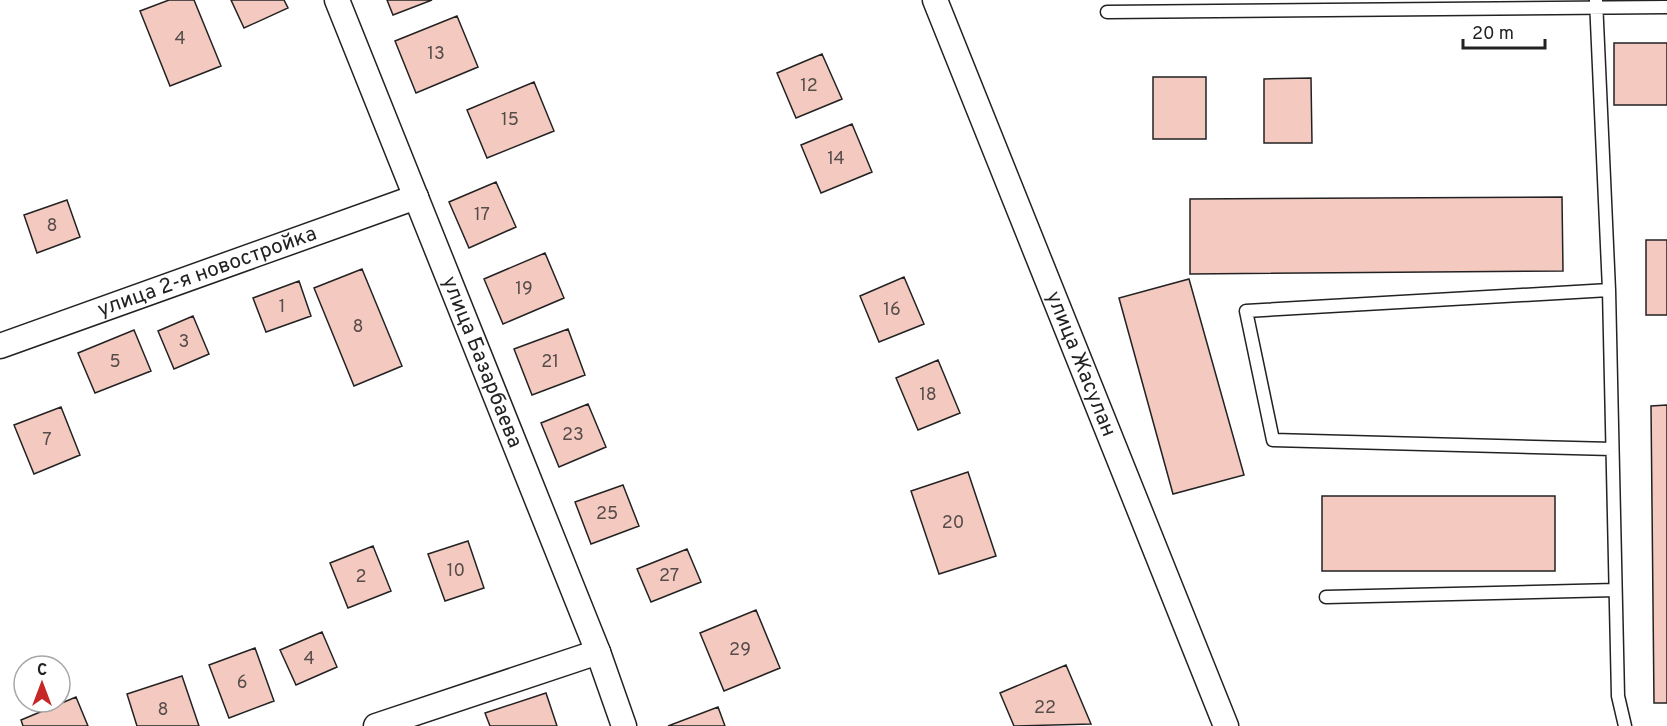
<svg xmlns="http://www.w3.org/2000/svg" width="1667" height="726" font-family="Overpass,sans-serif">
<rect width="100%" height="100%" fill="#fff"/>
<path fill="#f3c9c0" stroke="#222" stroke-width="1.5" d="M169,0h25l27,66 -51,20 -30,-75z
M231,0h53l4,8 -44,20z
M387,0h45l-39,15z
M457,16l21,51 -62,26 -21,-52z
M1614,43h53v62h-53z
M822,54l20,45 -46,19 -19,-45z
M1153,77h53v62h-53z
M1311,78l1,65h-48v-64z
M534,82l20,49 -67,27 -20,-48z
M852,124l20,48 -51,21 -20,-48z
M496,182l20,45 -47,21 -20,-46z
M1562,197l1,74 -373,3v-75z
M67,200l13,37 -43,16 -13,-38z
M1646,240h21v75h-21z
M545,253l19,45 -61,26 -19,-45z
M362,269l40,97 -48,20 -40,-98z
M904,277l20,47 -45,18 -19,-46z
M1189,279l55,196 -71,19 -54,-196z
M299,281l12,35 -45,16 -13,-34z
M193,316l16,38 -35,15 -16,-38z
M568,329l17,46 -53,20 -18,-46z
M134,330l17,41 -56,22 -17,-40z
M938,360l22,53 -42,17 -22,-52z
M588,404l18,43 -47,20 -18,-44z
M1667,405v298h-13l-3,-297z
M61,407l19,48 -46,19 -20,-49z
M968,472l28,84 -57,18 -28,-83z
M623,485l16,41 -48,18 -16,-42z
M1322,496h233v75h-233z
M468,541l16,47 -39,13 -17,-47z
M373,546l18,45 -43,17 -18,-45z
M687,549l14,33 -50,20 -14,-33z
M756,610l24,58 -56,23 -24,-58z
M322,632l15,35 -41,18 -16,-35z
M255,648l19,53 -45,17 -20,-53z
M1066,665l25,59 -77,2 -14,-33z
M182,676l17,50h-62l-10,-32z
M546,693l11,33h-67l-5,-13z
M76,697l12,29h-65l-2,-6z
M718,707l7,19h-57z"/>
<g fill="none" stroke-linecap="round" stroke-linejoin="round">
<g stroke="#222" stroke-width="15">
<path id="lane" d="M1596,0l13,290 9,406 7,30
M1107,12l560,-5
M1609,290l-363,21 27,129 339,9
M1326,597l289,-7"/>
</g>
<g stroke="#222" stroke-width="27">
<g id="street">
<path id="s1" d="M337,0l261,652 26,74"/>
<path id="s2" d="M935,0l291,726"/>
<path id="s3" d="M0,346l416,-149"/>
<path d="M376,726l222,-74"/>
</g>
</g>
<use href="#lane" stroke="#fff" stroke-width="12"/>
<use href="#street" stroke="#fff" stroke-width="24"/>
</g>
<g text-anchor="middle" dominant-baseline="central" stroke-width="4.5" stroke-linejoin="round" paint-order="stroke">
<g font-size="18" fill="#564c4a">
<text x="180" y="39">4</text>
<text x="436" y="54">13</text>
<text x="809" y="86">12</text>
<text x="510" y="120">15</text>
<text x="836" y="159">14</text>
<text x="482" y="215">17</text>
<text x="52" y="226">8</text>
<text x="524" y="289">19</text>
<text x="282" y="307">1</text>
<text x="892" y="310">16</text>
<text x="358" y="327">8</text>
<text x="184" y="342">3</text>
<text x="115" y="362">5</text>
<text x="550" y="362">21</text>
<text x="928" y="395">18</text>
<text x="573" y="435">23</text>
<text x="47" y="440">7</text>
<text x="607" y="514">25</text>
<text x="953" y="523">20</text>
<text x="456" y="571">10</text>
<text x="669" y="576">27</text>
<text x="361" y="577">2</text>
<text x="740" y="650">29</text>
<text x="309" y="659">4</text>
<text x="242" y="683">6</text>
<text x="1045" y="708">22</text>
<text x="163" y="710">8</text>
</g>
<g font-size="21" fill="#222" stroke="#fff">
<text stroke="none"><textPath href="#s3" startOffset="220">улица 2-я новостройка</textPath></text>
<text stroke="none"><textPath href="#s1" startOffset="390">улица Базарбаева</textPath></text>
<text stroke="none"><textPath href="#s2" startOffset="392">улица Жасулан</textPath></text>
</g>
</g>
<g transform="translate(42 684)"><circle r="28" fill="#ffffff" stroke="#a7a7a7" stroke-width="1.5"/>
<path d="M0-4.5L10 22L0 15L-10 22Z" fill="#c62828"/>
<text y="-9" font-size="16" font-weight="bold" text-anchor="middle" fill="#222222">С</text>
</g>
<path d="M1463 39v9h82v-9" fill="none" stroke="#222222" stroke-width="3"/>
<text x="1472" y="39" font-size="18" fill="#222222" stroke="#ffffff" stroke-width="4.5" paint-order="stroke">20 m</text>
</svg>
